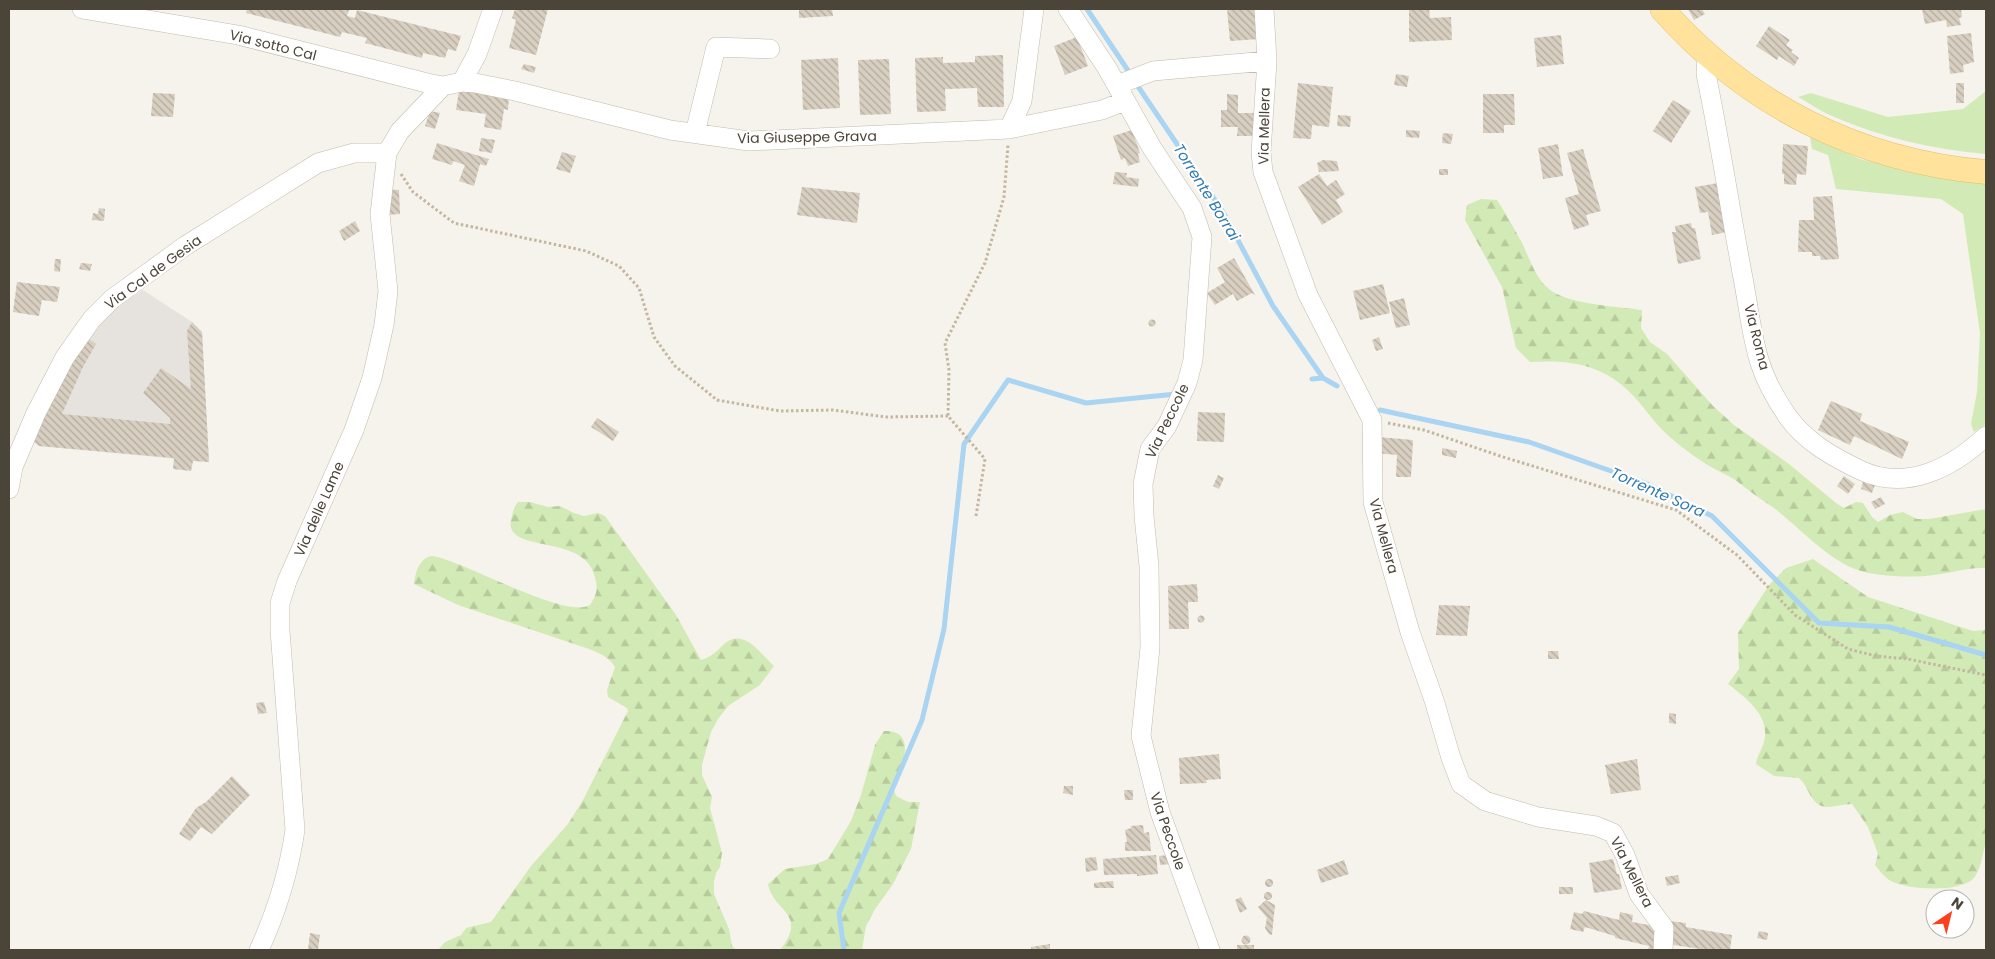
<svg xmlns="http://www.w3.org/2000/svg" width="1995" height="959" font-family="Poppins,sans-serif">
<defs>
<pattern id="forest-firs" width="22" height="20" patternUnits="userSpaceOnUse" patternTransform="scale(1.25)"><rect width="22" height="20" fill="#d2eab5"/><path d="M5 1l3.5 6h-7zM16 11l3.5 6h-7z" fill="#b6ca9c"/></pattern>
<pattern id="building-back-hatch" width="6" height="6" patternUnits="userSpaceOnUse" patternTransform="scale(1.25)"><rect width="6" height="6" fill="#d8cfc1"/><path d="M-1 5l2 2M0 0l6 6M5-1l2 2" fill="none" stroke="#b1aa9e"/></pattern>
</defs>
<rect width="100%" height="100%" fill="#f6f3ec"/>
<path fill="#e6e2dd" d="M143,290l49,32 10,10 7,130 -170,-16 -6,-5 53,-104 30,-30z"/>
<path fill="#d2eab5" d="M1986,91v63c-51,-4 -106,-17 -154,-38 -12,-5 -23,-13 -34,-19l13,-4 77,24 75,-8z
M1810,137l50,22 55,14 71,11v240l-12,8 -3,-8 6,-32 3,-59 -17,-119 -22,-15 -105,-10 -8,-34 -16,-6z"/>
<path fill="url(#forest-firs)" d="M1481,199l16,1c9,14 17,28 25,43 8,16 13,35 27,46 17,15 70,18 93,21l-1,18 9,14 17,12 46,52 21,19 55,39 47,39 8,5 12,-6 7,1 9,14 6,5 12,-7 13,-3 14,7h12l57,-10v59c-18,-1 -34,5 -52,7 -21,3 -59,2 -79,-6 -31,-13 -55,-41 -81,-61 -14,-9 -27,-19 -40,-29 -7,-4 -16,-8 -23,-12 -14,-8 -28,-19 -40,-29 -13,-11 -22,-24 -33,-37 -29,-35 -64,-42 -108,-39l-14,-14 -14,-61 -37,-67 2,-15z
M518,502h12l18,5 12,-1 14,7 10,3 14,-3 7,3 71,99 25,45c8,-2 14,-7 20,-13 21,-22 37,4 53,19l-14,19 -32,21 -10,13 -7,13 -9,33v10l10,22 -2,11 12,45 -2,14 -4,6 -2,9v12l15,35 3,17 4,4h-298l7,-8 16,-7 5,-7 25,-6 40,-56 37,-42 15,-24 45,-89 -1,-3 -19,-11 -1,-7 8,-23c-6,-10 -16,-14 -26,-18l-131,-44 -44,-21c1,-11 6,-27 18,-28 30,4 134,64 158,49 7,-11 8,-16 5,-28 -11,-45 -91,-22 -84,-57 2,-7 2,-12 7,-18z
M1813,559l55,38 105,34 13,-1v211c-3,12 -5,28 -12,37 -13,15 -67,12 -83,3 -6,-3 -11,-10 -16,-16l3,-11 -10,-27 -16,-23c-9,0 -17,3 -25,3 -17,-1 -17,-19 -28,-29l-25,-2 -18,-12c1,-8 6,-15 8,-22 7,-26 -18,-44 -36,-58l11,-15 -1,-36 31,-48 17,-17z
M884,731c36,-2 16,42 10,59l2,6 12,6h12l-9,47 -18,35 -18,25 -9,17 -4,24h-82c29,-37 -7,-38 -12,-66l17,-15 31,-5 12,-5 23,-38 10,-26 14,-50z"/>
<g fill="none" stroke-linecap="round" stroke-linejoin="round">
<path stroke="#a9d4f2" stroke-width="5" d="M1087,9l44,66
M1135,82l88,130 50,94 50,72
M1312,379l11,-1 14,8
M1380,410l149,32 116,41 67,33 107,107 70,4 97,28
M844,950l-5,-37 83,-193 22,-91 20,-185 44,-64 78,23 90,-9"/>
</g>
<path fill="url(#building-back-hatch)" d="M247,9h96l6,1 -2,6 8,2 2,-8 104,26 -5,15 -8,-2 -3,9 -22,-5 -1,5 -57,-15 2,-5 -25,-6 -2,5 -94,-24z
M515,9h33l-12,46 -27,-7 7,-28 -4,-2z
M799,9h33l1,7 -34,2z
M1227,9h30l3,30 -30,2z
M1409,9h20l1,9 21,-1 1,23 -43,2z
M1688,9h14l3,5 -11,6z
M1922,9h39l1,8 -3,1 2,7 -14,2 -1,-7 -21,4z
M1769,26l21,14 -4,5 7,5 -2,2 8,6 -5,8 -15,-10 -2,4 -21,-14z
M1971,33l3,29 -11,3 1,7 -14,2 -3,-38z
M1561,35l3,29 -27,3 -3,-29z
M1077,37l11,29 -23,9 -11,-29z
M1003,55l1,52h-26l-1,-19 -32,1 1,22 -29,1 -2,-54 28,-1v6l32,-1v-6z
M838,58l2,50 -37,2 -2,-50z
M889,59l2,55 -31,1 -2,-55z
M524,64l12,3 -2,6 -13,-4z
M1396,74l13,2 -2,11 -13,-2z
M1298,83l35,4 -4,40 -17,-2 -1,14 -18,-1z
M1956,83h8v20h-8z
M459,90l50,6 -1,14 -4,-1 -3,21 -17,-3 2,-13 -30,-4z
M153,93l22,1 -2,23 -22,-1z
M1227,94l11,1v18h17v23h-18l1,-9h-17v-17h6z
M1483,94h31l1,31h-11v8h-21z
M1673,100l18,11 -20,32 -18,-12z
M430,111l10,2 -5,16 -10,-3z
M1338,115l13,1 -1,11 -13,-1z
M1132,130l8,23 -2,1 2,8 -12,4 -3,-8 -4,2 -8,-24z
M1406,130l14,1 -1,7 -13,-1z
M1443,133l10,1 -2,10 -9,-1z
M481,138l14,2 -3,13 -13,-2z
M437,143l52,16 -3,7 -6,-2 -6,22 -15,-5 6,-16 -12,-4 -1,4 -20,-6z
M1558,144l5,32 -20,3 -5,-31z
M1783,144l25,2 -2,29 -9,-1 -1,11 -12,-1v-10h-2z
M1583,149l18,62 -15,4 3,10 -15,5 -9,-32 14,-4 -12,-41z
M562,152l14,4 -6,17 -14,-4z
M1323,160l14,1 2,10 -20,1 -2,-9z
M1439,169h9v6h-9z
M1115,172l12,1 -1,4 13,2 -1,8 -25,-3z
M1319,174l8,12 9,-6 9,14 -9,6 7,12 -21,13 -24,-38z
M1718,183l9,49 -15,3 -4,-23 -8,1 -5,-26z
M802,187l58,6 -3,30 -60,-8z
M386,189l13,1 1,24 -13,1z
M1832,196l7,63 -18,1 -1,-4h-8v-4h-14l1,-32h15l-1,-23z
M99,208l6,1 -1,12 -12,-1 1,-7 5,1z
M355,221l5,10 -16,10 -5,-10z
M1691,223l1,5h3l6,31 -23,5 -6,-32h4l-1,-6z
M1234,258l21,37 -3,-2 -15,8 -4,-7 -18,11 -8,-12 18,-11 -8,-14z
M55,259h6l-1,13 -6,-1z
M81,263l11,1 -2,7 -11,-2z
M17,282l43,5 -3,15 -15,-2 -3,16 -26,-4z
M1383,284l7,29 -30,7 -7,-29z
M1404,298l6,27 -14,3 -7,-26z
M1148.5 323a3.5 3.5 0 1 1 7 0a3.5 3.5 0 1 1-7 0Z
M192,322l10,10 7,130 -16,-1 -2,10 -18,-2 1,-11 -135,-12 -6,-5 12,-29 41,-75 10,7 -13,23 -21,47 108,10v-6l-27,-25 18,-25 30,21 -4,-58z
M1379,337l4,12 -7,2 -4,-11z
M1831,401l31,13 -2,7 49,21 -7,17 -48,-23 -4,9 -32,-15z
M1198,412l27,1 -1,29 -27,-1z
M597,418l22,14 -6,9 -22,-14z
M1378,437l35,3 -2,37h-15l1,-22 -22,-2z
M1442,448l15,3 -1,7 -14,-3z
M1218,475l6,3 -5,11 -6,-3z
M1844,476l11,8 -7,10 -11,-8z
M1864,478l12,4 -4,11 -11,-4z
M1881,497l4,7 -10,5 -4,-7z
M1197,584l1,18h-10l1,27h-20l-1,-43z
M1439,605l31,1 -3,30 -31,-1z
M1197.5 619a3.5 3.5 0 1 1 7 0a3.5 3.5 0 1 1-7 0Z
M1548,651h10l1,8h-11z
M264,702l3,11 -9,1 -2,-11z
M1669,713l7,1v10l-7,-1z
M1219,754l2,25 -15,1 1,3 -27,1 -1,-26z
M1637,759l4,31 -30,4 -6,-29z
M232,776l18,19 -38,39 -11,-7 -11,14 -11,-7 17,-26 10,-6z
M1064,786h9v9l-10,-2z
M1124,790h9v10h-8z
M1143,825l1,8 5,-1 2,19h-26v-9h2l-2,-12 6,-2v-2z
M1156,855l2,19 -21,2v-2l-33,1 -1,-16z
M1169,855l1,9 -10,1 -1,-9z
M1096,857l2,13 -12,2 -1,-14z
M1613,859l4,15h2l3,15 -28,4 -5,-30z
M1344,860l5,14 -28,9 -4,-13z
M1678,875l2,8 -13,3 -2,-9z
M1265 883a4 4 0 1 1 8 0a4 4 0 1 1-8 0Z
M1113,881l1,7h-20v-5z
M1559,887h14v7h-14z
M1264 896a4 4 0 1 1 8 0a4 4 0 1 1-8 0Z
M1241,897l6,12 -7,4 -5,-13z
M1266,900l9,5 -3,30 -3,-1 -4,-6 2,-10 -9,-11z
M1584,911l35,9 1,-8 13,3 -1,7 28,5 -4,23h-8l1,-4 -34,-8v-2l-30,-9 -2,5 -13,-3 4,-17 8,2z
M1670,921l16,2v4l46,8 -2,15h-23l-40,-6z
M1759,931l9,2 -1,7 -10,-2z
M310,933l10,2 -2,15h-10z
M1241.5 940a4.5 4.5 0 1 1 9 0a4.5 4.5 0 1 1-9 0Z
M1050,944v6h-19v-3z
M1237,945h17v5h-17z"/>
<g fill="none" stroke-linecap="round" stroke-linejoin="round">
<g stroke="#c2bbae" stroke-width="20">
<path id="minor" d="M82,9l156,26 189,48 16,3 19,-4 13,1 40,8 155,39 79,11 260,-12 93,-19 23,-9
M1068,9l39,59 45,80 40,60 10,29 -9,123 -6,23 -20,43 -17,23 -7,35 1,32 5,50 1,82 -9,88 19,76 50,138
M1264,9l3,52 -6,91 2,20 45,123 64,125 1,82 37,130 24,68 17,58 10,26 24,17 53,16 58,9 17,7 12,22 14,39 25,34 -1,22
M1707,56l-1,18c14,67 24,136 37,204 5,26 9,61 17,85 6,19 17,38 28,54 18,25 45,40 72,53 46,22 92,-2 126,-34
M462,82l15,-28 16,-45
M1117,85l36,-14 114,-10
M1009,129l13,-28 12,-92
M695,133l21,-86 54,2
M9,489l4,-22 23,-54 29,-56 27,-38 20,-20 73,-53 133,-83 36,-10h33
M259,950c17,-37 30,-79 36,-120l-15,-200v-27l7,-22 67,-151 18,-52 12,-53 4,-34 -8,-77 7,-61 13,-22 43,-45"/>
</g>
<g stroke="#e6c16a" stroke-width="25">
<path id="major" d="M1662,9c85,96 196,152 324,163"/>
</g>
<path stroke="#c4b79f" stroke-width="3" stroke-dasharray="2.5 2.5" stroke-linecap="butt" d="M401,174l12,18 41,31 132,28 33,15 20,22 15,49 21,29 42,34 63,11 53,-1 53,7 62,-1
M1388,423l36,7 76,26 176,54 61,45 58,60 53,34 28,7 32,3 78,16
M976,516l9,-57 -37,-43 1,-46 -4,-27 40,-80 19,-66 4,-52"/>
<use href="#minor" stroke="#fff" stroke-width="19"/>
<use href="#major" stroke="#ffe39c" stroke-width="24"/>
</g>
<g text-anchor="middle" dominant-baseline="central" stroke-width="4.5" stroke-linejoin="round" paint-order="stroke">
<g font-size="14" fill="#4b4439" stroke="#fff">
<text transform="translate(273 45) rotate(14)">Via sotto Cal</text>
<text transform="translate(1264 126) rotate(-89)">Via Mellera</text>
<text transform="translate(807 137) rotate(-1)">Via Giuseppe Grava</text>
<text transform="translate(153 272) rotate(-36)">Via Cal de Gesia</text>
<text transform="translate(1757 337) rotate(76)">Via Roma</text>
<text transform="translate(1167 421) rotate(-64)">Via Peccole</text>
<text transform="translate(319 509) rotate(-66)">Via delle Lame</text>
<text transform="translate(1384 536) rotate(75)">Via Mellera</text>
<text transform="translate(1168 831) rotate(71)">Via Peccole</text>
<text transform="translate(1632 872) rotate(63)">Via Mellera</text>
</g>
<g font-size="15" font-style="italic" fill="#2e7ab2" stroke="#fff">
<text transform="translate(1207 192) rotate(58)">Torrente Borrai</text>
<text transform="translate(1658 492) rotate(24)">Torrente Sora</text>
</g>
</g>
<rect width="1995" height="959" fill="none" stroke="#4b4439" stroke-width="20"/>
<g transform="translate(1950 914) rotate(35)"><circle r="24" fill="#ffffff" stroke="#b7b4b0"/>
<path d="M0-4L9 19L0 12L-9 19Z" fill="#fc3f1d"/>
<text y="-8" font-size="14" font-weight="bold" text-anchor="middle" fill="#4b4439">N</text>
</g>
</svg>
